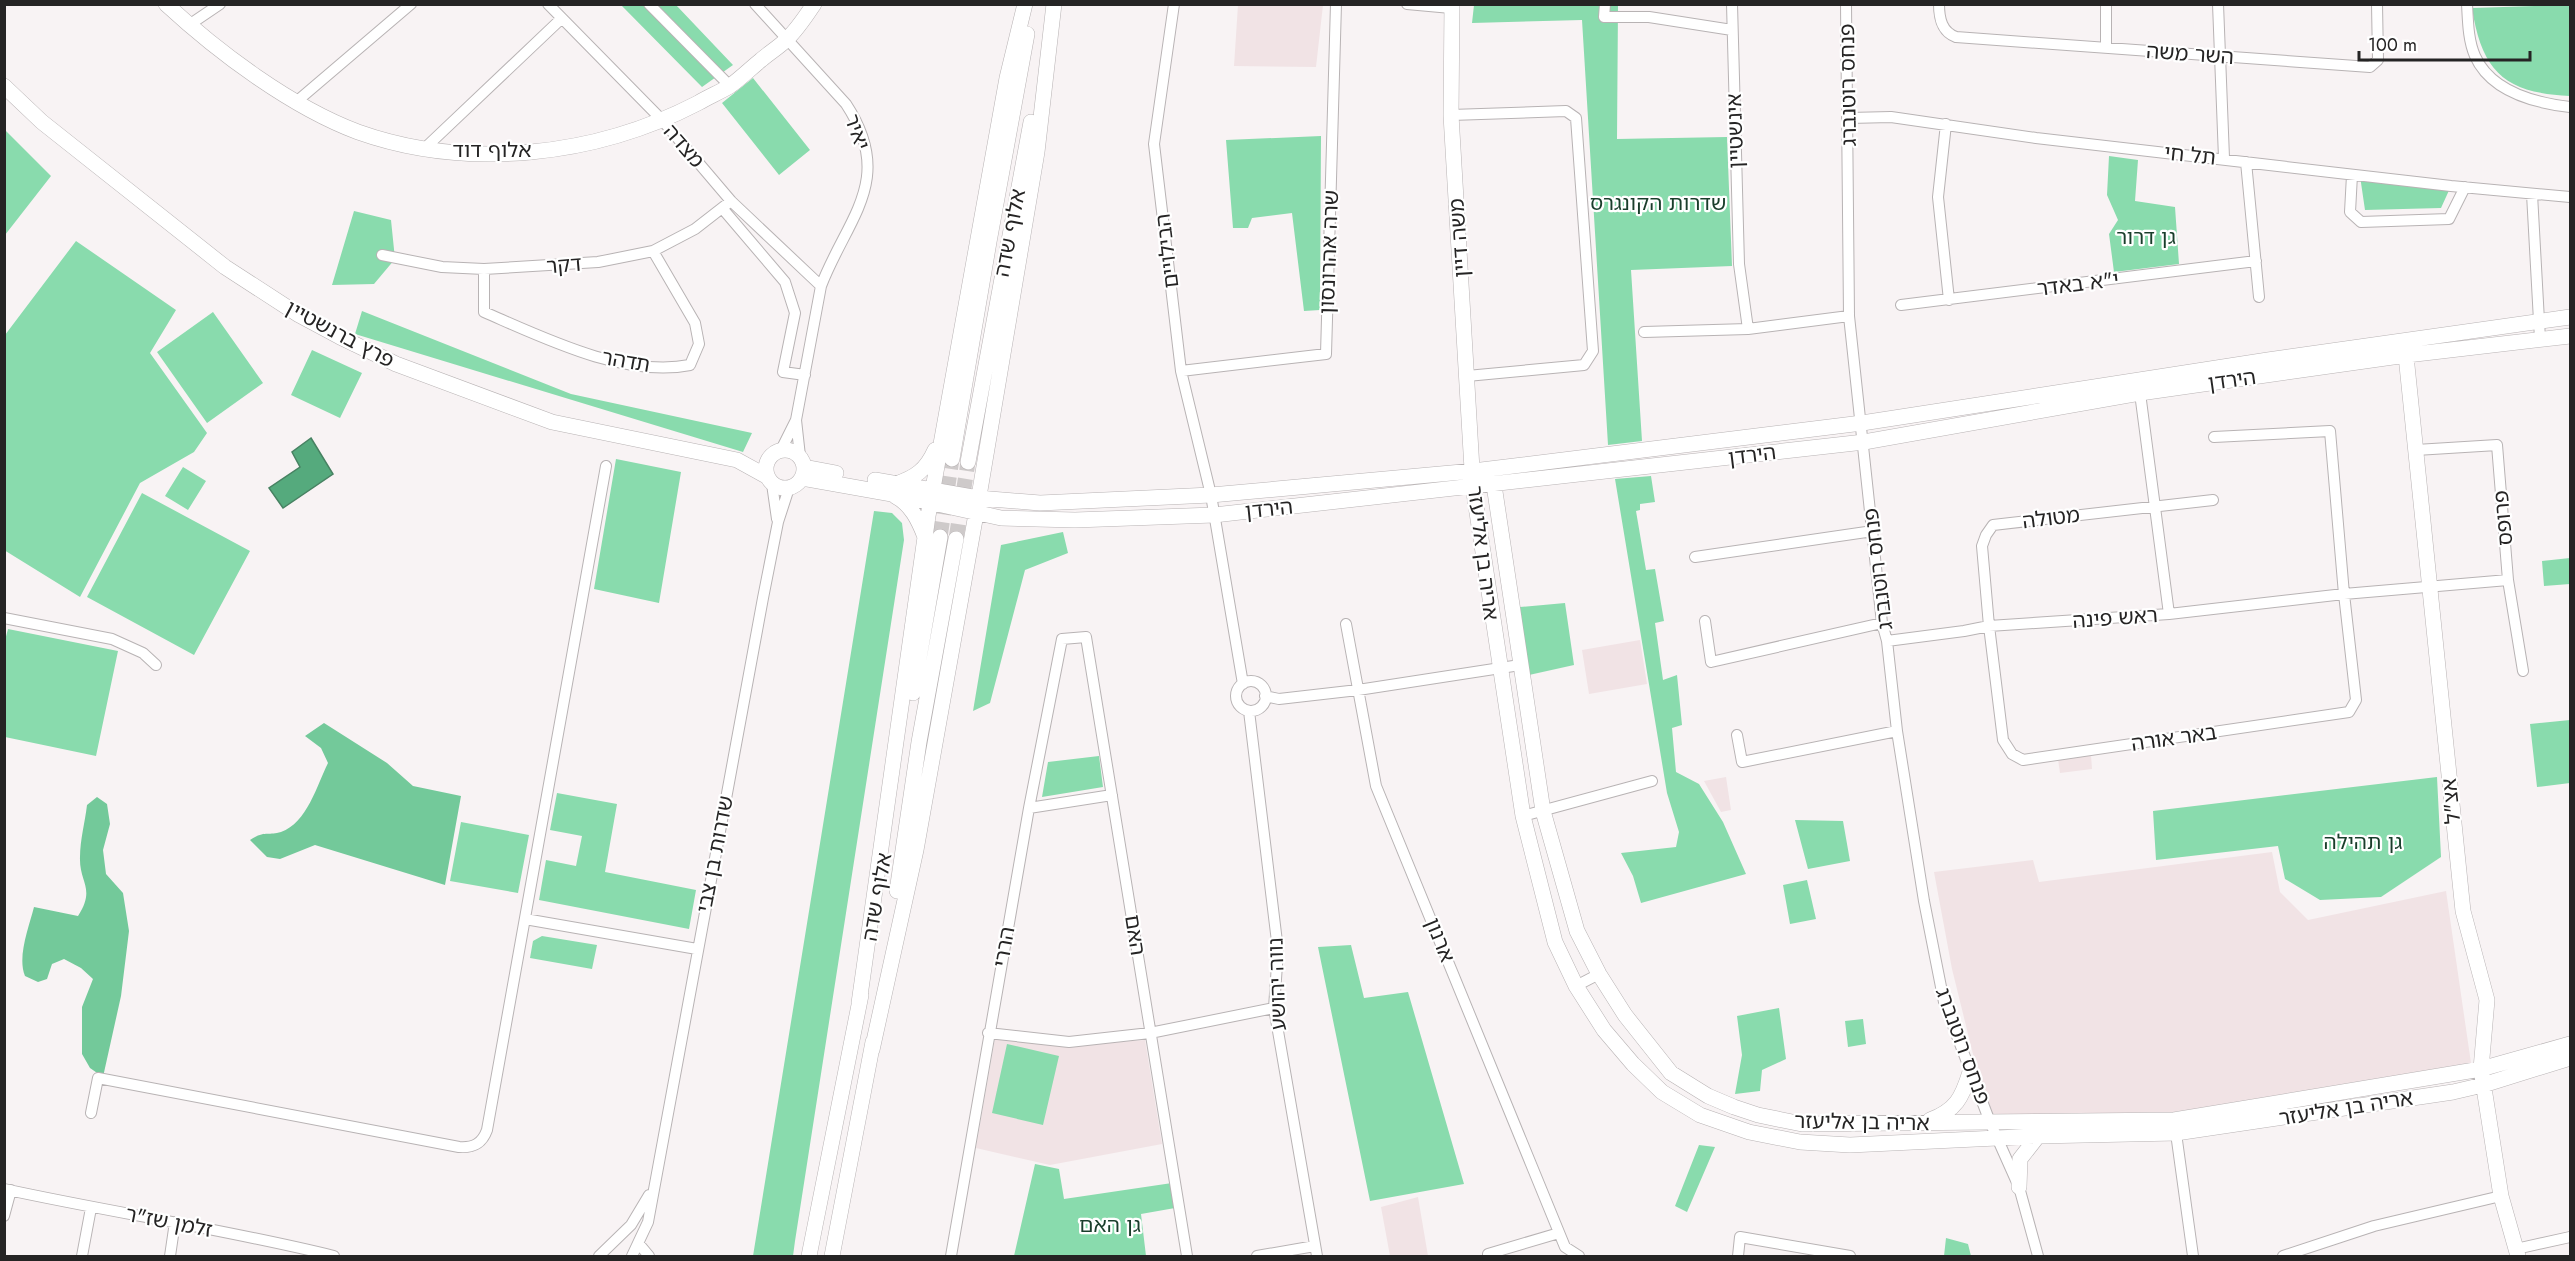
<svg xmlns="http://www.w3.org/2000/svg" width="2575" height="1261" font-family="Jost,'Noto Sans Hebrew',sans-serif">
<rect width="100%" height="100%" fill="#f8f3f4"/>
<path fill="#f1e3e5" d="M1238,5h85l-7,62 -82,-1z
M1640,640l7,44 -58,10 -7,-44z
M2091,755l1,14 -32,4 -2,-14z
M1726,777l5,33 -10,2 -17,-31z
M2272,852l8,40 28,28 138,-29 26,179 -297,42 -187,3 -36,-146 -18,-97 99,-12 6,22z
M995,1038l72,8 78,-6 17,104 -112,21 -74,-17z
M1418,1197l10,59h-38l-9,-49z"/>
<path fill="#89dbad" d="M621,5h55l57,60 -31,22z
M1474,5h144l-1,134 110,-2 5,129 -101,4 11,171 -34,4 -26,-425 -110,3z
M2570,5v91c-65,-3 -88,-24 -98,-88z
M753,78l57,72 -31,25 -57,-72z
M5,130l46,46 -46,59z
M1321,136l-1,174 -16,1 -12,-98 -40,5 -4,10h-15l-7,-88z
M2109,156l29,4 -3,41 40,6 4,57 -65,8 -5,-38 9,-14 -11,-25z
M2360,176l91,10 -10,22 -76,2z
M354,211l37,9 4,39 -21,25 -42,1z
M76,241l100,69 -26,43 57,80 -13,19 -54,31 -60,114 -76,-47 1,-215z
M362,311l209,83 181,39 -9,19 -388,-118z
M213,312l50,71 -56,40 -50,-71z
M312,350l50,23 -22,45 -49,-23z
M616,459l65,13 -22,131 -65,-14z
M183,467l23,14 -18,29 -23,-14z
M1651,476l4,26 -15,2v6l-4,1 10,59 9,-1 9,52 -9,2 8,57 14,-5 5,50 -10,3 4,44 23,12 24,38 23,52 -105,29 -8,-27 -12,-23 55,-6 3,-15 -12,-39 -52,-314z
M142,493l108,58 -56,104 -107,-58z
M874,511l18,2 10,10 2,17 -109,701 -2,15h-40z
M1063,532l5,21 -43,17 -35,133 -17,8 28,-166z
M2570,558v26l-26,2 -2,-25z
M1565,603l9,62 -45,10 -9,-68z
M8,629l110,22 -22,105 -91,-19 -1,-93z
M2570,720v63l-33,4 -7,-63z
M1099,756l4,31 -61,10 6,-35z
M2437,777l4,80 -60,40 -61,3 -35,-21 -7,-33 -122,14 -3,-49z
M557,793l60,11 -12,68 91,18 -7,39 -150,-29 7,-40 30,6 6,-30 -32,-6z
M1795,820l48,1 7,40 -42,8z
M461,822l68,13 -11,58 -68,-12z
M1807,880l9,39 -26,5 -7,-39z
M542,936l55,9 -5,24 -62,-11 3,-17z
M1351,945l13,53 44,-6 56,192 -94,17 -52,-254z
M1779,1008l7,51 -24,11 -2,21 -25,3 7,-39 -5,-39z
M1863,1019l3,25 -18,3 -3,-26z
M1007,1044l52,12 -16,69 -51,-12z
M1699,1145l16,2 -28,65 -12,-6z
M1035,1164l24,5 5,30 108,-16 3,25 -34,6 5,42h-132z
M1946,1238l22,6 3,12h-27z"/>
<path fill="#73c99a" d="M324,723l63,40 26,23 48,10 -16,89 -130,-40 -35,14 -13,-2 -17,-17c15,-10 18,-4 31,-8 26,-9 36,-47 47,-69l-7,-15 -16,-12z
M97,797l10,7 3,20 -7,26 3,24 17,19 6,38 -8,65 -18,81 -13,-9 -8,-14v-47l11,-28 -12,-11 -17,-9 -12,5 -5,15 -9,3 -13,-6c-8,-19 4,-49 9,-69l44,9c18,-28 1,-33 2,-59 0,-17 5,-35 7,-52z"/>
<path fill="#55aa7d" stroke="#478262" stroke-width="1.5" d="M311,438l22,36 -50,34 -14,-20 31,-21 -8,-15z"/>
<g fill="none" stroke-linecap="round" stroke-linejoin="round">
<path stroke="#cecaca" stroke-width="15" stroke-dasharray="15 8" stroke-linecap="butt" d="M940,537l12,-78
M956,539l12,-77"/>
<g stroke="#b8b3b4" stroke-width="12">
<path id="street" d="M548,4l115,117 68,80 90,85
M649,4l81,82
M755,4l91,100c50,76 1,114 -25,182l-25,134 4,36
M1174,4l-20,140 27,227 30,124 32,189
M1407,4l44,4
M1605,4l-1,13h45l83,13
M1732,4l7,260 9,65
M1846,4l3,312 33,307 5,18 10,90 27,170 20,101 46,120 29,65 19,69
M1939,4c0,15 3,28 17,33l414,30 8,-7 -1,-56
M2106,4v43
M2218,4l6,154
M2467,4c1,17 1,36 8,52 16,36 60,47 95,51
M189,25l31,-21
M296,102l115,-98
M1451,115l115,-4 10,7 17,233 -9,14 -117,11
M1849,118l42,-1 145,21 415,48 119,11
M1946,124l-8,73 11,103
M425,148l136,-129
M2246,162l13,135
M2352,175l-2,37 11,10 88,-3 16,-32
M2532,194l8,145
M722,208l63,74 10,31 -12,59 22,3
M382,255l60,12 42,2 114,-7 55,-11 42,-22 36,-28
M484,269v43c60,26 140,66 206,53l9,-21 -4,-21 -42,-72
M1901,305l355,-44
M1644,332l104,-3 101,-13
M1181,371l145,-17 10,-350
M2140,393l29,221
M781,450l15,-30
M2416,450l81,-5 11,135 15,91
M772,484l5,35
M2213,500l-220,25 -7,10 -4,11 7,80 14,114 9,14 11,6 326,-48 7,-12 -12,-106 -14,-163 -116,6
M1695,557l178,-26
M4,618l108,21 31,14 13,12
M1705,621l6,41 171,-39
M1346,624l30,162 189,461 14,9
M1887,641l77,-10 25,-5 180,-12 175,-20 164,-14
M1236 696a15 15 0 1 1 30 0a15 15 0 1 1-30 0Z
M1265,696l14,3 79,-9 162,-25
M1249,711l29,239 -4,58 43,248
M1737,735l5,27 155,-31
M1029,808l83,-13
M1523,816l129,-35
M525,919l172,30
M1576,986l23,-12
M988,1033l81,9 81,-9 124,-25
M91,1113l7,-35 361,69c14,1 23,-3 28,-17l119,-664
M2175,1126l18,130
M4,1189c110,24 221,40 330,67
M4,1216l7,-26
M639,1244l10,12
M2516,1249l54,-12
M1488,1254l71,-21
M82,1256l9,-48
M170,1256l5,-34
M599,1256l32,-31 18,-30
M632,1256l16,-34 115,-624 15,-76 11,-34
M951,1256l78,-448 33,-169 24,-2 101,619
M1257,1256l58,-10
M1738,1256l2,-19 110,19
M2283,1256l91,-30 127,-30"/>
</g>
<g stroke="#b8b3b4" stroke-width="16">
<path id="secondary" d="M166,4c52,48 125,103 192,128 110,39 238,24 340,-29 10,-6 22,-11 32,-17 11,-8 21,-18 31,-26 8,-7 18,-13 25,-20 11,-10 20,-24 28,-36
M1452,4l-1,111 22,371 50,330 32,126 21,44 28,44 29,34 29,28 38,23 49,17 51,10 50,3 188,-9 138,-3 277,-41 30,-7 87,-27
M4,86l38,36 183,145 74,48 41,22 56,27 156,58 185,38 29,16
M2405,346l58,565 24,89 -6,69 20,127 17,60
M766 469a19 19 0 1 1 38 0a19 19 0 1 1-38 0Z
M952,459l37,-217 38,-208
M968,462l63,-340
M804,467l32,6
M802,478l90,16 109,24 74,2 139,-5 650,-73 276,-49 267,-38 163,-19
M1486,479l8,6 49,326 34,120 22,43 26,41 46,58 37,23 26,11 24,8 44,9 372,-4 307,-51 89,-25
M875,480l103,18 62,5 171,-8 262,-24 389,-48 406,-63 302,-43
M896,484c20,-7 30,-14 39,-34
M895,496c16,8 24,25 30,41
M913,693l27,-156
M897,891l22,-149 37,-203
M859,1003l69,-487 79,-438 18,-74
M872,1050l44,-200 60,-336 61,-362 17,-148
M1930,1120c26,-10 32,-22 40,-48
M2019,1187l1,-28 18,-23
M809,1256l52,-261
M832,1256l41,-214"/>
</g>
<use href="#street" stroke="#fff" stroke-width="10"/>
<use href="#secondary" stroke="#fff" stroke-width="15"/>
</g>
<g text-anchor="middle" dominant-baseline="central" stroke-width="4.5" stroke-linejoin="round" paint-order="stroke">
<g font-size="21" fill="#252424" stroke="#fff">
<text transform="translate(2190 54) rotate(4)">השר משה</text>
<text transform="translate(1848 85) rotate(-91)">פנחס רוטנברג</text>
<text transform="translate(1735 131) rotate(-92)">אינשטיין</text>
<text transform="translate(857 132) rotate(70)">יאיר</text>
<text transform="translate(684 146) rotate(49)">מצדה</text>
<text x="492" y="150">אלוף דוד</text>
<text transform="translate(2190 155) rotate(6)">תל חי</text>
<text transform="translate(1010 233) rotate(-79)">אלוף שדה</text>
<text transform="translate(1459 238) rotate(-94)">משה דיין</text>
<text transform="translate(1167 251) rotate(-97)">הבילויים</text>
<text transform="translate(1329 252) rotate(-88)">שרה אהרונסון</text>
<text transform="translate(564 265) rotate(-5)">דקר</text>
<text transform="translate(2078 284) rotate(-7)">י"א באדר</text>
<text transform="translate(340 334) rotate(28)">פרץ ברנשטיין</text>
<text transform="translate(626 361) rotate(10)">תדהר</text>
<text transform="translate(2232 380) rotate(-8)">הירדן</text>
<text transform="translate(1752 455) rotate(-7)">הירדן</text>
<text transform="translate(1269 509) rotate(-6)">הירדן</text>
<text transform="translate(2051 518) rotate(-7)">מטולה</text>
<text transform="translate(2503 518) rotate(-95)">פרופס</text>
<text transform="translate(1483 553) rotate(83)">אריה בן אליעזר</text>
<text transform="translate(1878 569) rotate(-97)">פנחס רוטנברג</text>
<text transform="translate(2115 618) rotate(-4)">ראש פינה</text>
<text transform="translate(2174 738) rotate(-8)">באר אורה</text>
<text transform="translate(2451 801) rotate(-96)">אצ"ל</text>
<text transform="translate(715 854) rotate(-79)">שדרות בן צבי</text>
<text transform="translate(877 897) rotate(-80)">אלוף שדה</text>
<text transform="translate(1135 935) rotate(81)">האם</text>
<text transform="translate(1440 940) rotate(68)">ארנון</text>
<text transform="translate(1004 947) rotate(-80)">הררי</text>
<text transform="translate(1277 984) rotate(-92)">נווה יהושע</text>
<text transform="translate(1963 1046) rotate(70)">פנחס רוטנברג</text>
<text transform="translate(2346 1108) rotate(-9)">אריה בן אליעזר</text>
<text transform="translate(1862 1122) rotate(1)">אריה בן אליעזר</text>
<text transform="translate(169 1222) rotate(11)">זלמן שז"ר</text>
</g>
<g font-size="21" fill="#193e2b" stroke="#fff">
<text x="1658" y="203">שדרות הקונגרס</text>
<text x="2146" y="237">גן דרור</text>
<text x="2363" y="842">גן תהילה</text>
<text x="1110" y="1225">גן האם</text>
</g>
</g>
<rect width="2575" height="1261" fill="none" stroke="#252424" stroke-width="12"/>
<path d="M2359 51v9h171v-9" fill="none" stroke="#252424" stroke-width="3"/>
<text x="2368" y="51" font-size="18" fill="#252424" stroke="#ffffff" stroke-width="4.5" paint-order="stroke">100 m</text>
</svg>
